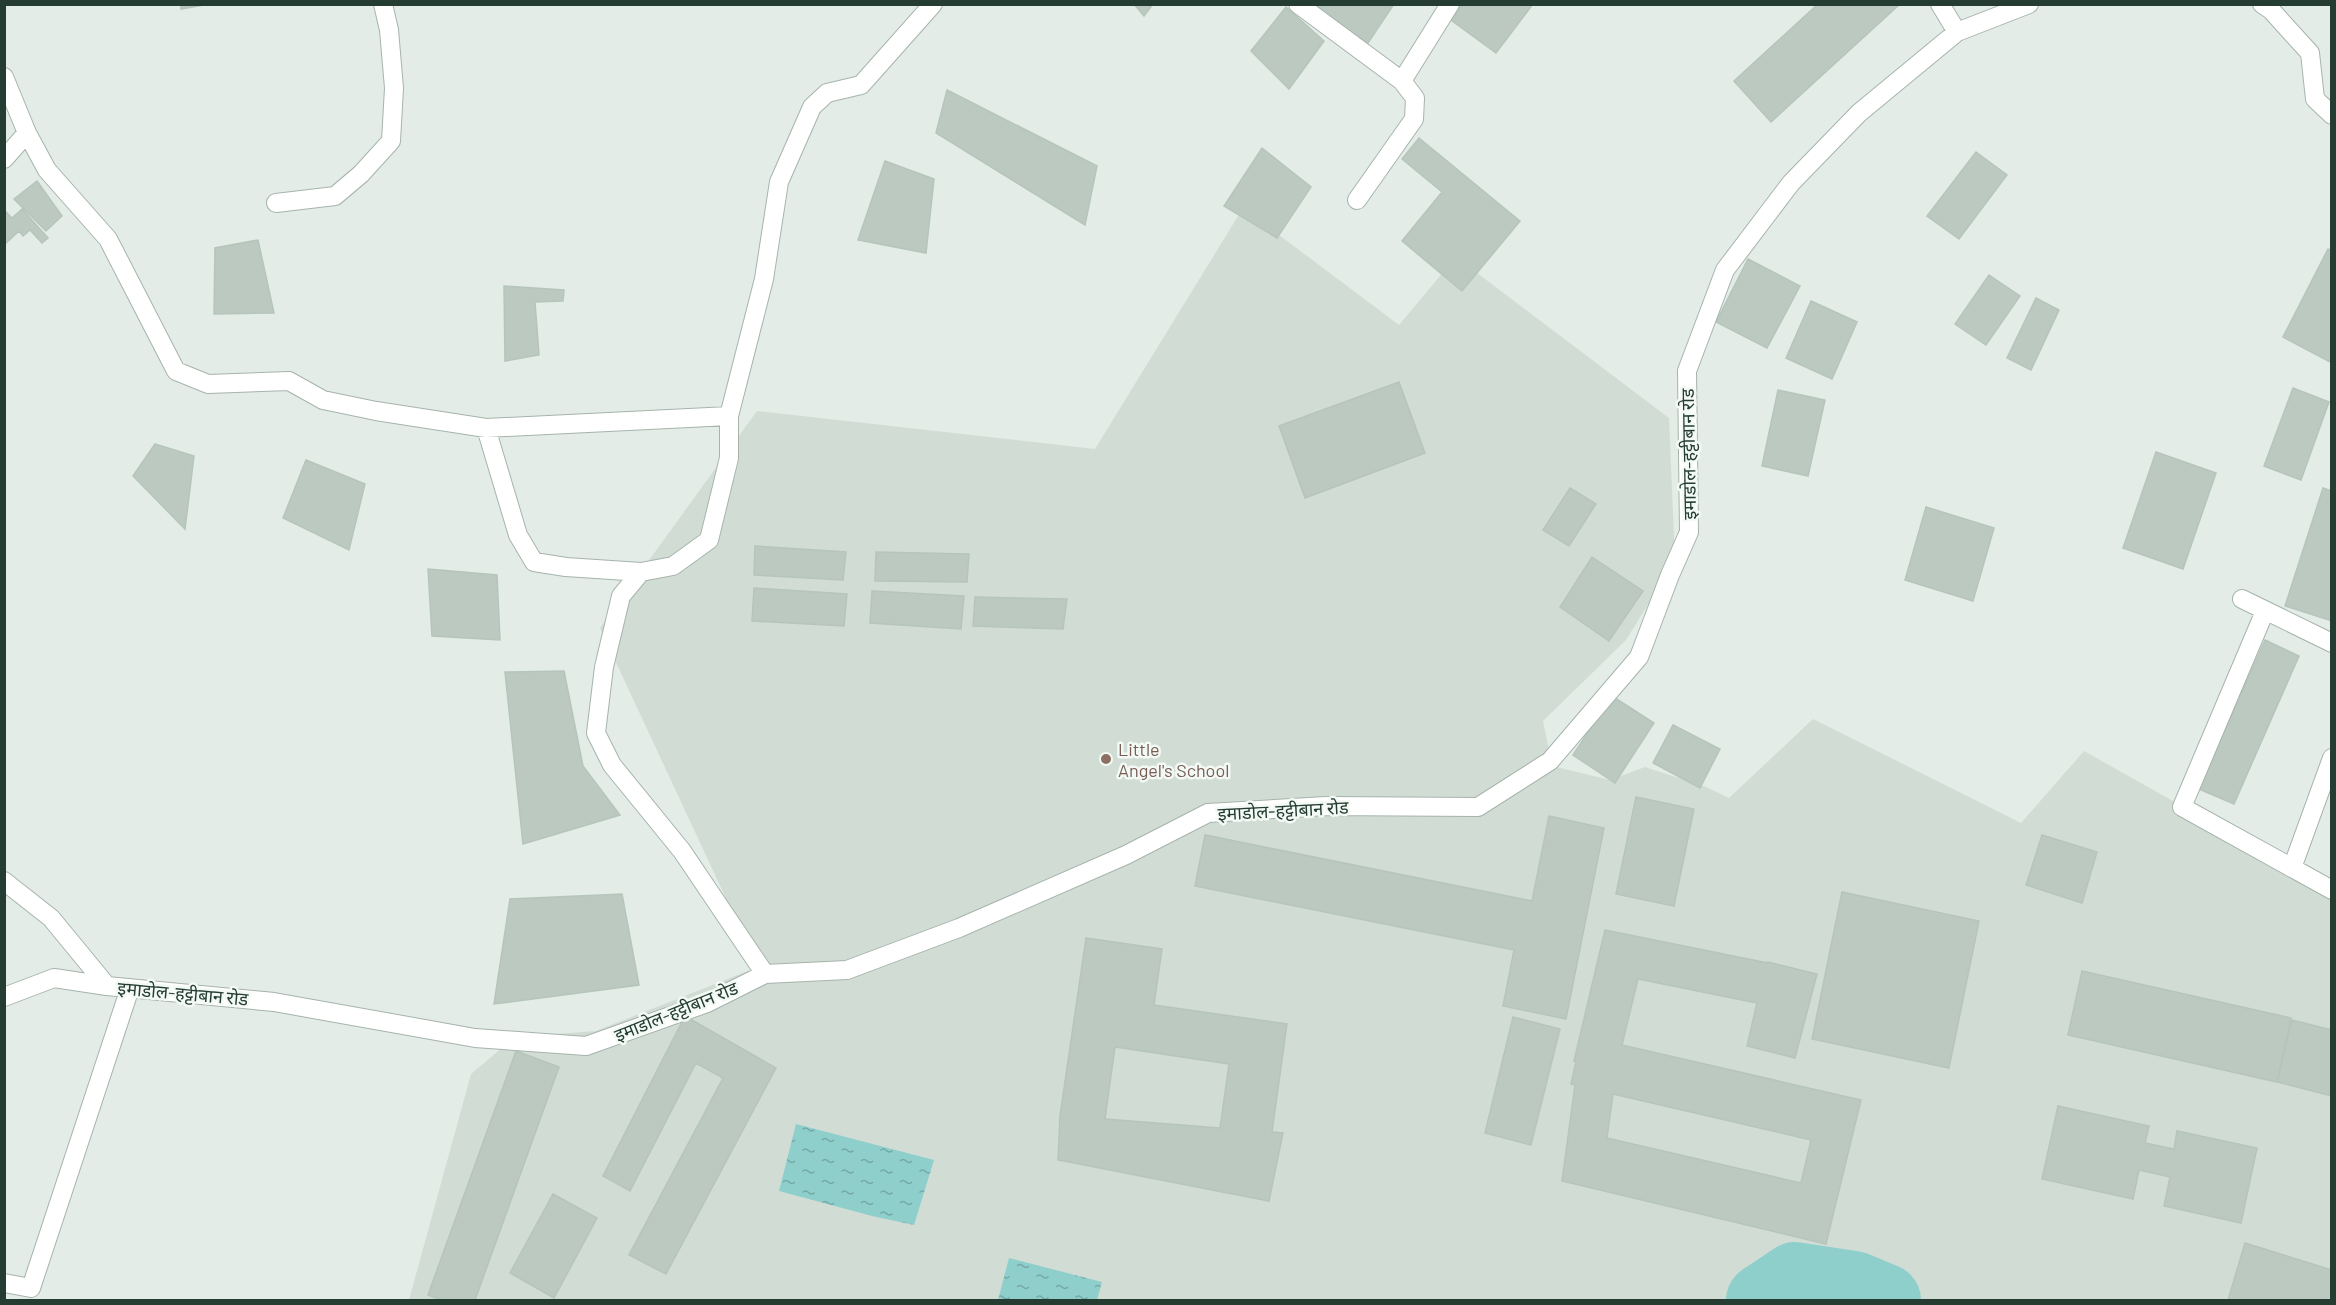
<svg xmlns="http://www.w3.org/2000/svg" width="2336" height="1305" font-family="Barlow,'Noto Sans Devanagari',sans-serif">
<defs>
<pattern id="water-ripples" width="26" height="14" patternUnits="userSpaceOnUse" patternTransform="scale(1.5)"><rect width="26" height="14" fill="#8ececb"/><path d="M2 4q2-2 4 0t4 0M15 11q2-2 4 0t4 0" fill="none" stroke="#74a8a5"/></pattern>
</defs>
<rect width="100%" height="100%" fill="#e3ece6"/>
<path fill="#d1dcd5" d="M1243,208l156,117 57,-68 213,161 6,143 -49,79 -83,81 9,45 58,14 35,-13 61,20 23,11 84,-79 208,104 63,-72 247,139v410h-1922l62,-226 44,-37 81,-6 162,-64 -158,-339 157,-217 338,38z"/>
<path fill="url(#water-ripples)" d="M796,1124l138,36 -20,65 -42,-9 -93,-25z
M1009,1258l93,24 -5,18h-99z"/>
<g fill="none" stroke-linecap="round" stroke-linejoin="round">
<path stroke="#8ececb" stroke-width="72" d="M1762,1300l33,-22 59,9 31,13"/>
</g>
<path fill="#bbc9c1" stroke="#b6c5bc" stroke-width="1.5" fill-rule="evenodd" d="M181,4h28l-28,5z
M1134,4h19l-9,12z
M1310,4h84l-26,39 -60,-36z
M1462,4h71l-37,49 -45,-33z
M1818,4h82l-129,118 -37,-41z
M1286,7l38,34 -35,48 -38,-38z
M947,90l150,76 -12,59 -149,-92z
M1419,138l101,83 -58,70 -60,-50 40,-49 -40,-33z
M1262,148l49,39 -34,51 -53,-32z
M1976,152l31,23 -48,64 -32,-23z
M885,161l49,18 -8,74 -68,-13z
M37,181l25,35 -16,15 -32,-32z
M22,209l26,29 -6,5 -12,-13 -7,6 -4,-5 -15,14v-32l2,-1 6,6z
M258,240l16,73 -60,1 1,-66z
M2328,249l4,2v112l-49,-26z
M1748,259l52,27 -33,62 -51,-26z
M1989,275l31,21 -34,49 -31,-21z
M504,286l60,4 -1,11 -28,1 4,53 -34,6z
M2036,298l23,12 -28,60 -24,-12z
M1811,301l46,21 -25,57 -46,-21z
M1399,382l26,71 -120,45 -26,-72z
M2293,388l36,14 -28,78 -37,-14z
M1778,390l47,10 -17,76 -46,-10z
M155,444l39,12 -9,73 -52,-53z
M2156,452l60,21 -33,96 -60,-21z
M306,460l59,24 -16,66 -66,-32z
M1570,488l26,16 -27,42 -26,-16z
M2323,488l9,3v130l-47,-15z
M1926,507l68,21 -21,73 -68,-21z
M755,546l91,6 -3,28 -89,-5z
M876,552l93,2 -2,28 -92,-1z
M1592,557l51,34 -34,50 -49,-34z
M428,569l69,6 3,65 -68,-4z
M754,588l93,6 -3,32 -92,-5z
M872,591l92,5 -3,33 -91,-6z
M975,597l92,2 -4,30 -90,-3z
M2265,640l34,16 -65,148 -35,-15z
M564,671l19,95 37,49 -97,29 -18,-172z
M1612,696l42,27 -39,60 -42,-28z
M1673,725l47,24 -20,39 -47,-25z
M1636,797l58,12 -20,97 -58,-12z
M1549,816l55,12 -38,191 -63,-13 11,-56 -319,-64 10,-51 327,66z
M2042,835l55,17 -15,51 -56,-18z
M1842,892l137,29 -30,147 -137,-29z
M622,894l17,91 -145,19 16,-105z
M1605,930l163,33v-1l49,12 -22,84 -48,-12 10,-43 -119,-24 -16,66 239,55 -35,144 -264,-63 13,-96 -4,-1 5,-22 -2,-1zM1613,1094l198,46 -10,43 -194,-45z
M1086,938l76,11 -8,56 133,19 -15,108 11,1 -14,68 -211,-41 2,-44zM1115,1047l114,17 -9,64 -115,-9z
M2082,971l209,47 -14,64 -209,-47z
M685,1016l91,52 -110,206 -37,-19 94,-177 -27,-15 -66,128 -27,-15z
M1513,1017l47,12 -29,116 -46,-12z
M2292,1020l40,10v66l-55,-14z
M516,1051l43,16 -84,233h-33l-14,-5z
M2058,1106l91,20 -4,17 29,6 3,-18 80,17 -16,75 -77,-17 6,-29 -31,-7 -6,29 -91,-20z
M553,1194l44,24 -43,80 -44,-25z
M2245,1243l87,27v30h-104z"/>
<g fill="none" stroke-linecap="round" stroke-linejoin="round">
<g stroke="#a6b4ac" stroke-width="20">
<path id="minor" d="M1298,4l104,77
M1940,4l17,28
M2262,4l9,6 39,43 5,46 17,16
M4,77l23,56 20,37 61,69 68,132 32,13 81,-3 34,19 53,11 110,17 243,-12
M4,159l23,-26
M1357,200l57,-81 1,-21 -13,-17 48,-77
M276,203l59,-7 26,-22 30,-33 3,-53 -5,-58 -6,-26
M486,428l32,107 16,27 32,5 75,5
M2242,599l90,44
M2265,611l-83,196 150,83
M2292,868l40,-110
M4,881l47,37 56,68 167,16 201,36 111,8 121,-43 58,-29 82,-4 112,-42 167,-73 82,-42 118,-7 152,1 72,-46 89,-104 31,-82 19,-43 -2,-161 38,-101 66,-87 68,-70 98,-81 72,-28
M765,974l-83,-123 -70,-86 -16,-32 8,-66 17,-71 20,-24 32,-6 36,-26 20,-82v-42l35,-137 15,-97 33,-75 15,-14 34,-8 72,-81
M4,997l50,-19 53,8
M4,1283l27,5 99,-300"/>
</g>
<use href="#minor" stroke="#fff" stroke-width="18"/>
</g>
<circle fill="#8d6e63" stroke="#f3f9f5" stroke-width="2" cx="1106" cy="759" r="6"/>
<g text-anchor="middle" dominant-baseline="central" stroke-width="5" stroke-linejoin="round" paint-order="stroke">
<g font-size="18" fill="#243c31" stroke="#f3f9f5">
<text transform="translate(1688 454) rotate(-91)">इमाडोल-हट्टीबान रोड</text>
<text transform="translate(1283 810) rotate(-3)">इमाडोल-हट्टीबान रोड</text>
<text transform="translate(183 993) rotate(5)">इमाडोल-हट्टीबान रोड</text>
<text transform="translate(676 1011) rotate(-22)">इमाडोल-हट्टीबान रोड</text>
</g>
<g font-size="18" fill="#785e54" stroke="#f3f9f5" text-anchor="start">
<text x="1118" y="749">Little<tspan x="1118" dy="21">Angel's School</tspan></text>
</g>
</g>
<rect width="2336" height="1305" fill="none" stroke="#243c31" stroke-width="12"/>
</svg>
